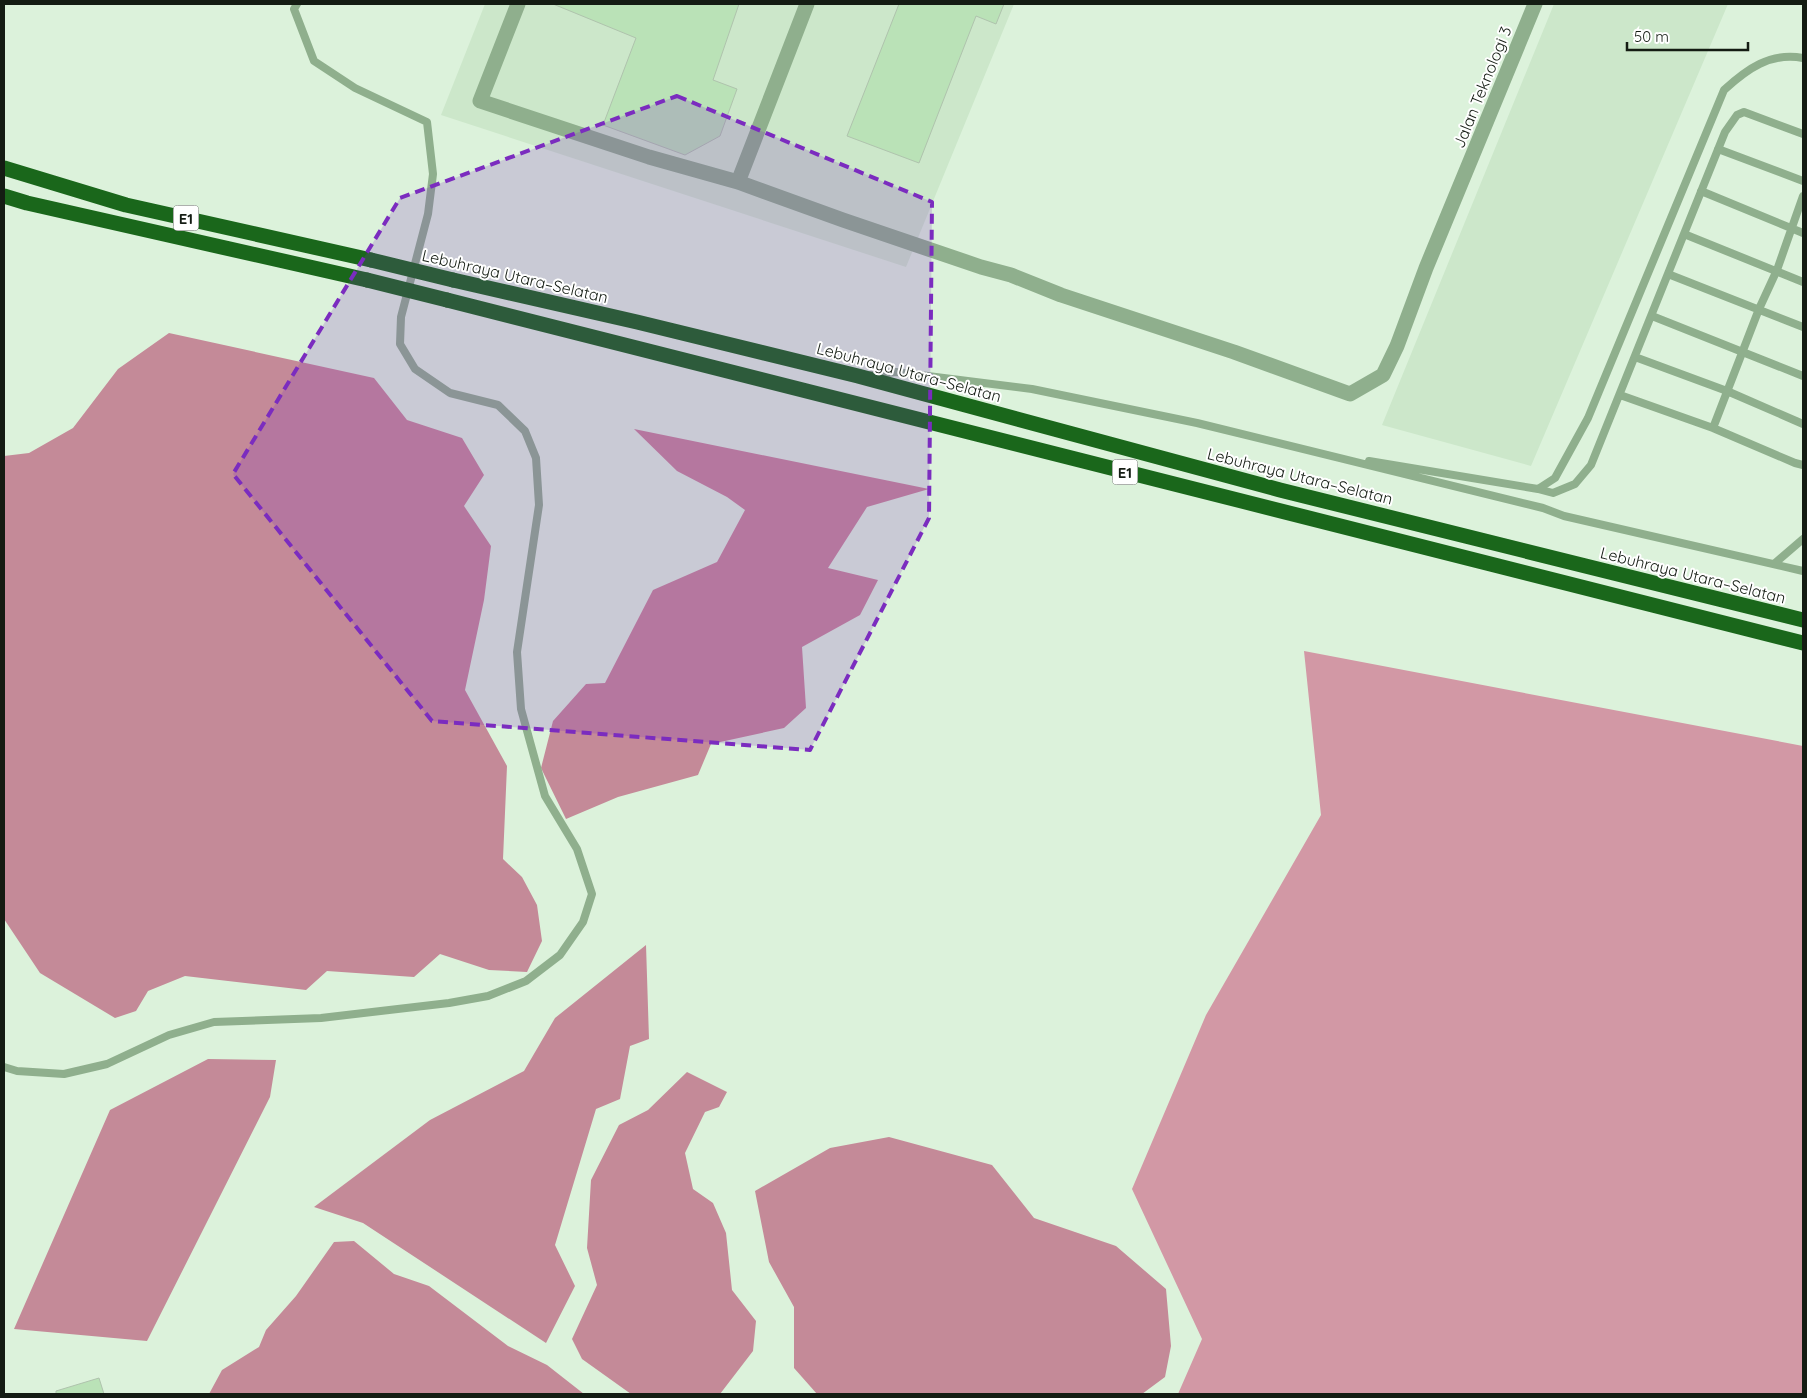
<svg xmlns="http://www.w3.org/2000/svg" width="1807" height="1398" font-family="Quicksand,sans-serif">
<rect width="100%" height="100%" fill="#dcf2db"/>
<path fill="#cce7ca" d="M485,4h529l-108,263 -465,-152z
M1554,4h174l-197,462 -149,-41z"/>
<path fill="#d298a5" d="M1304,651l499,95v648h-625l24,-55 -70,-150 74,-174 115,-200z"/>
<path fill="#c48a98" d="M169,333l205,45 33,42 55,18 22,37 -20,31 27,40 -7,54 -19,90 42,76 -4,93 19,18 15,28 5,36 -15,31 -38,-2 -49,-16 -26,23 -87,-6 -21,19 -121,-14 -37,15 -12,20 -21,7 -75,-45 -36,-54v-463l25,-3 44,-25 45,-59z
M634,429l295,60 -62,18 -39,61 50,12 -18,35 -58,32 4,61 -22,20 -73,16 -13,31 -80,22 -52,22 -25,-51 12,-47 33,-37 19,-1 48,-93 64,-28 28,-52 -18,-13 -50,-26z
M646,945l3,94 -19,7 -10,53 -24,10 -41,136 20,41 -29,57 -183,-120 -49,-16 116,-87 94,-49 31,-53z
M208,1059l68,1 -6,37 -123,244 -133,-12 96,-219z
M687,1072l40,20 -8,15 -14,5 -20,41 8,36 20,14 13,30 6,57 24,31 -3,30 -33,43h-89l-49,-35 -10,-20 25,-54 -10,-37 4,-68 28,-55 29,-15z
M889,1137l103,28 42,53 82,28 50,43 5,57 -6,31 -23,17h-325l-23,-26v-61l-25,-45 -14,-71 75,-43z
M354,1241l40,33 35,12 79,60 39,19 37,29h-375l13,-24 37,-23 7,-17 30,-34 38,-54z"/>
<path fill="#bae2b7" stroke="#afc3ad" d="M553,4h186l-26,76 24,9 -17,47 -35,19 -82,-30 33,-87z
M899,4h105l-8,20 -20,-8 -57,147 -72,-27z
M99,1378l5,16h-48v-3z"/>
<g fill="none" stroke-linecap="round" stroke-linejoin="round">
<path stroke="#8faf8d" stroke-width="8" d="M1718,149l85,32
M1701,191l102,42
M1684,234l119,48
M1668,274l135,53
M1652,316l151,60
M1635,357l92,34 76,33
M871,375l25,-3 136,17 165,34 346,85 21,8 239,55
M1620,395l93,33 82,35 8,2
M1713,428l46,-119 18,-39 26,-74
M1369,461l169,28 17,-11 33,-60 136,-328c23,-21 46,-38 79,-32
M1538,489l15,4 22,-9 16,-19 134,-333 12,-17 7,-3 59,22
M1774,564l29,-25
M4,1067l13,4 47,3 43,-10 62,-29 45,-13 107,-4 128,-15 39,-7 38,-15 34,-26 23,-33 9,-28 -15,-45 -32,-53 -24,-87 -4,-57 22,-147 -3,-47 -11,-27 -27,-26 -48,-12 -35,-24 -15,-25 1,-27 27,-103 5,-40 -6,-52 -72,-34 -41,-27 -20,-52 3,-5"/>
<path stroke="#8faf8d" stroke-width="15" d="M518,4l-38,97 169,56 89,25 105,38 138,47 30,8 50,20 173,57 116,42 33,-19 14,-29 29,-78 109,-264
M738,182l69,-178"/>
<path stroke="#1a671b" stroke-width="15" d="M4,168l122,37 245,55
M4,196l23,7 340,77
M453,280l184,42 221,54 422,114 523,130
M447,300l1356,343"/>
<path stroke="#1a671b" stroke-width="15" d="M371,260l82,20
M367,280l80,20"/>
</g>
<path fill="#7b2cbf" fill-opacity="0.2" stroke="#7b2cbf" stroke-width="4" stroke-dasharray="10 6" stroke-linejoin="round" d="M677,96l255,106 -3,316 -119,232 -378,-29 -199,-247 167,-276z"/>
<g text-anchor="middle" dominant-baseline="central" stroke-width="4" stroke-linejoin="round" paint-order="stroke">
<g fill="#fff" stroke="#5a605a" stroke-width="1">
<rect x="173.5" y="205.5" width="25" height="25" rx="4"/>
<rect x="1112.5" y="459.5" width="25" height="25" rx="4"/>
</g>
<g font-size="15" font-weight="bold" fill="#141c13">
<text x="186" y="218">E1</text>
<text x="1125" y="472">E1</text>
</g>
<g font-size="16" fill="#141c13" stroke="#fff">
<text transform="translate(1482 87) rotate(-68)">Jalan Teknologi 3</text>
<text transform="translate(515 276) rotate(13)">Lebuhraya Utara–Selatan</text>
<text transform="translate(909 372) rotate(15)">Lebuhraya Utara–Selatan</text>
<text transform="translate(1300 476) rotate(14)">Lebuhraya Utara–Selatan</text>
<text transform="translate(1693 575) rotate(14)">Lebuhraya Utara–Selatan</text>
</g>
</g>
<rect width="1807" height="1398" fill="none" stroke="#141c13" stroke-width="10"/>
<path d="M1627 42v8h121v-8" fill="none" stroke="#141c13" stroke-width="2.5"/>
<text x="1634" y="42" font-size="15" fill="#141c13" stroke="#ffffff" stroke-width="4" paint-order="stroke">50 m</text>
</svg>
